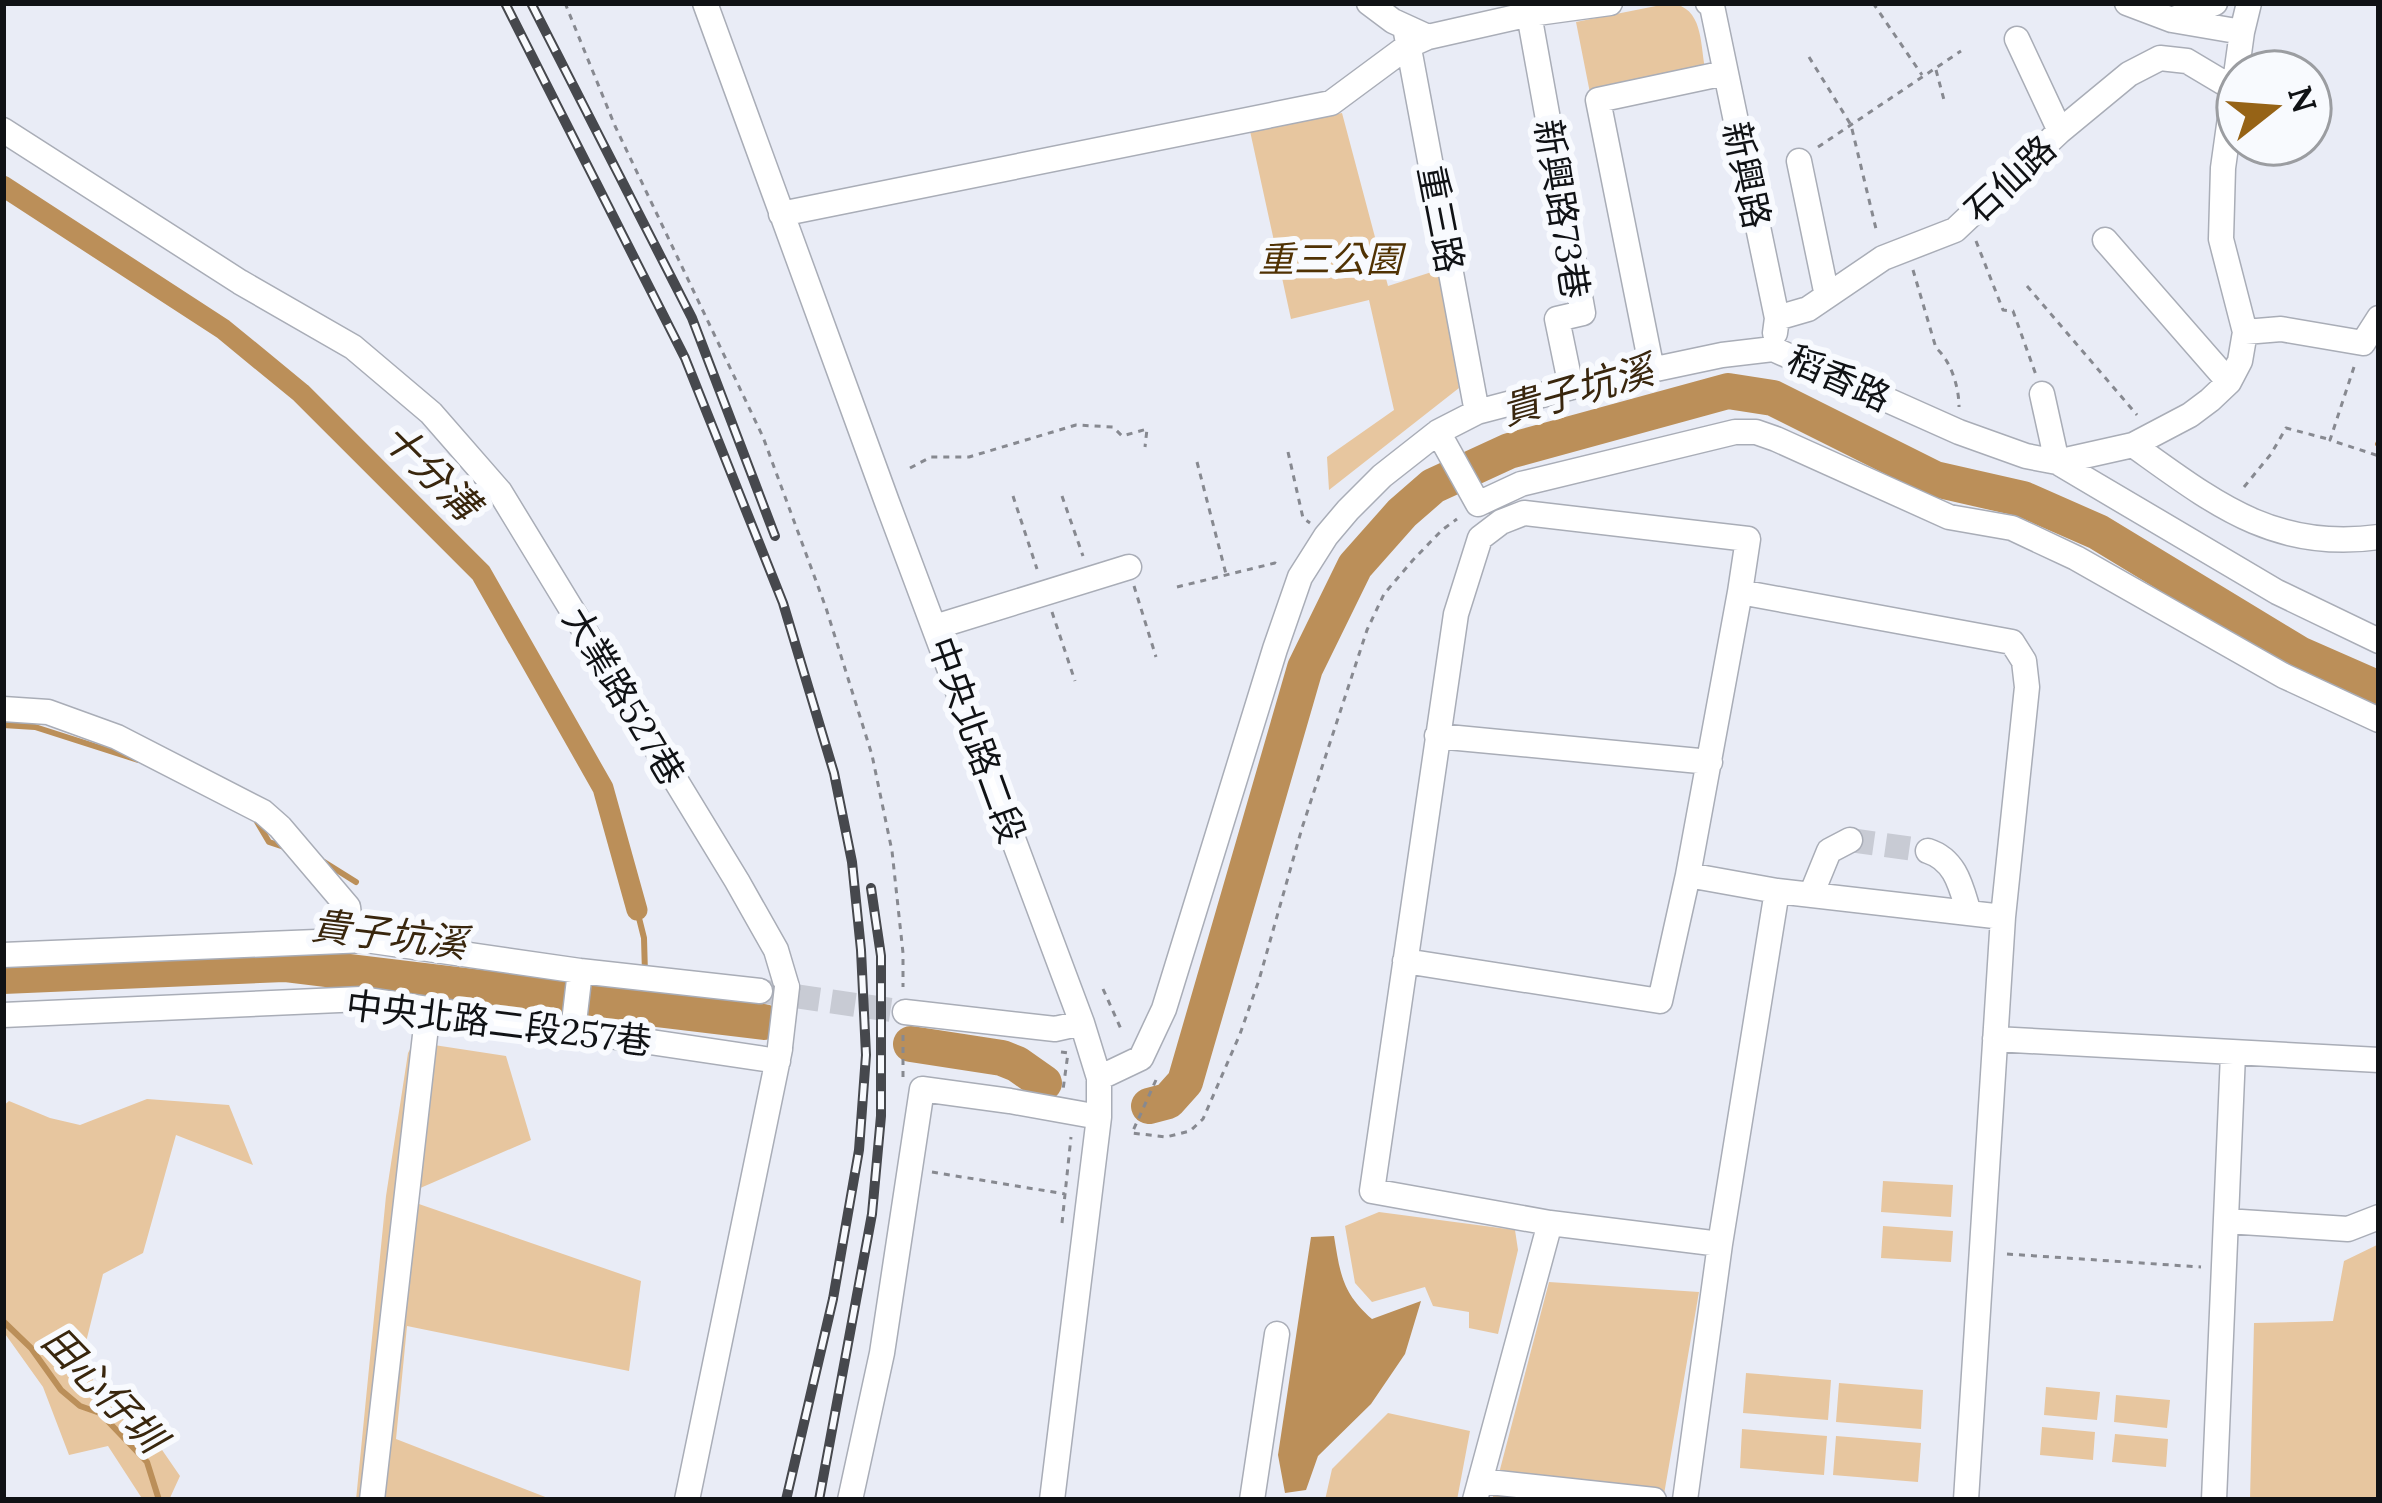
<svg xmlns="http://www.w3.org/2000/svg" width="2382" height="1503" font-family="Lora,'Noto Sans TC',serif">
<rect width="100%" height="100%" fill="#e9ecf6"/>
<path fill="#e7c69f" d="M1671,3c32,5 29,39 34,65l-115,25 -14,-71z
M1342,113l46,173 50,-16 21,118 -130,102 -2,-33 67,-47 -25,-110 -78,19 -41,-188z
M419,1033l15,12 72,11 25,84 -113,49 -2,14 225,78 -12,90 -222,-45 -11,113 157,61h-197l30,-304 22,-143z
M147,1099l82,6 24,60 -77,-30 -33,118 -40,21 -17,68 11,58 41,15 42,61 -11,24h-26l-35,-54 -39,9 -26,-68 -40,-56v-225l6,-5 41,17 30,7z
M1883,1181l70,4 -2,32 -70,-5z
M1379,1212l136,18 3,20 -20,84 -29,-6v-16l-36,-6 -8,-19 -53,15 -17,-19 -10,-57z
M1883,1226l70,5 -2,31 -70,-4z
M2379,1244v256h-129l4,-177 79,-2 11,-60z
M1549,1282l150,10 -36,208h-171z
M1746,1373l85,7 -3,40 -85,-7z
M1839,1383l84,7 -2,39 -85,-7z
M2046,1387l54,5 -3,28 -53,-5z
M2116,1395l54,5 -3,28 -53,-6z
M1388,1413l82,18 -13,69h-132l7,-31z
M2042,1427l53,5 -2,28 -53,-5z
M1742,1429l85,7 -3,39 -84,-7z
M2115,1434l53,5 -2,28 -54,-5z
M1836,1436l85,7 -3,39 -85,-7z"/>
<path fill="#bb8f59" d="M1334,1236c6,37 8,57 38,83l49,-18 -16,53 -34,50 -53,52 -12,34 -21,3 -7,-38 33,-218z"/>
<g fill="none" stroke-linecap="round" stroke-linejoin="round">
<path stroke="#bb8f59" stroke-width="6" d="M1507,442l4,1 2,7
M2378,444l1,-2
M3,725l32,2 103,33
M256,820l13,22 15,5
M324,862l32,20
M637,910l7,28 1,36
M645,988v20
M3,1321l28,27 30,42 19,16 20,7 47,49 12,38"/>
<path stroke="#bb8f59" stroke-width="21" d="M3,186l220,143 78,64 180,180 122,215 34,122"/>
<path stroke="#bb8f59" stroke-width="36" d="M3,976l281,-12 480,58
M911,1044l91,14 15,6 27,19
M1149,1106l19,-5 17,-19 120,-414 50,-102 47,-53 31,-27 76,-35 219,-60 45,7 162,81 88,20 75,33 201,122 80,35"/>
<path stroke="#c8cbd4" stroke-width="24" stroke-dasharray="24 12" stroke-linecap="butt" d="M1850,840l78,11
M760,991l145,21"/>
<g stroke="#a9adb7" stroke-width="27">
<path id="minor" d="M705,3l182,499 195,521 17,55v39l-47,383
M1369,3l24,18 35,16 102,-23 80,-11
M1527,3l56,310 -26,6 14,68
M1708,3l4,3 65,312 -2,15
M2127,3l45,17 70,12
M2174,19l41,-16
M1405,27l72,385
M2017,39l43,92
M3,130l237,152 113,65 78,66 69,79 237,389 39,69 11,37
M1799,161l28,135
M781,214l550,-111 77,-57 20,-9
M2105,240l124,142
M1777,318l31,-9 75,-51 72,-28 105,-99 69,-57 31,-16 27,3 47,28
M2245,332l36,-3 82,14 16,-25
M1652,370l-54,-270 127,-27
M2042,394l15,68 220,130 102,49
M1438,432l40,72 43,-20 214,-52h21l20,7 173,78 63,11 64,30 208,118 95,44
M2133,445c80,57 141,107 246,92
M1740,592l272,50 12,19 3,26 -24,230
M935,627l194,-60
M3,709l45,3 69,25 146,75 17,15 68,80 4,33
M1437,736l273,26
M1928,851c28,9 33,36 41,62
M1811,895l18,-44 21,-11
M3,955l363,-15 214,31 180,20
M1405,961l255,40 28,-126
M905,1012l150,17 27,-6
M3,1015l359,-16 416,62
M573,1031l7,-60
M1995,1039l384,21
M1099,1078l42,-20 23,-49 111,-360 25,-72 26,-41 22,-26 34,-34 56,-44 39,-20 103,-27 142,-30 51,-6 186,83 67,24 31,6 76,-17 57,-30 20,-15 19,-18 11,-21 5,-29 -24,-93 2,-71 19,-136 7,-29
M2226,1221l122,8 31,-12
M1720,1244l-170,-21 -178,-32 84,-577 24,-76 21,-16 23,-9 224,26 -8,53 -52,283 89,16 226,26 -37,583
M1480,1481l174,19
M372,1500l56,-491
M687,1500l93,-451
M850,1500l32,-147 40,-264 88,12 89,16
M1252,1500l25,-166
M1475,1500l75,-277
M1685,1500l35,-256 57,-353
M2214,1500l19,-446"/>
</g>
<path stroke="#878990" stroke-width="3" stroke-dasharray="6 6" stroke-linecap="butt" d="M565,3l50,123 148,311 63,171 46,147 20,96 11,102v34
M1873,3l49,72
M1809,57l42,68 26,108
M1936,70l8,30
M1818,147l143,-96
M1976,241l27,69 10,1 23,64
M1913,270l23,78c15,13 23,39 23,59
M2027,286l110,129
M2354,367l-24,73 49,16
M1288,452l15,66 7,5
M1197,462l29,112
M910,468l21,-11h38l107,-32 37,2 9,9 25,-7 -2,18
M2244,487l27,-33 15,-26 42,11
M1013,496l24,73
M1062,496l21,60
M1134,586l22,71
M1177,587l98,-24 5,3
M1052,612l23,69
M1103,989l18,40
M1061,1052l7,1 -5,37
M903,1077v-44
M1156,1080l-24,53 34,4 24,-6 13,-12 37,-85 19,-54 43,-152 65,-198 17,-36 29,-34 29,-30 15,-11
M932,1172l133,22
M1062,1223l9,-86
M2007,1254l194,13"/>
<use href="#minor" stroke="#fff" stroke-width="24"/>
<g stroke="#46484d" stroke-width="10">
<path id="rail" d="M505,3l180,355 98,245 51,170 18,89 9,88 5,105 -7,95 -26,149 -47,201
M531,3l161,315 83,218
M819,1500l53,-286 9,-98v-160l-10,-68"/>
</g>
<use href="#rail" stroke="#f8fafe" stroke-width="6" stroke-dasharray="18" stroke-linecap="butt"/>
<g stroke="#a9adb7" stroke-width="27" stroke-linecap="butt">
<path id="minor-bridge" d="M780,1047l7,-60"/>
</g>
<use href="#minor-bridge" stroke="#fff" stroke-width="24"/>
</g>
<g text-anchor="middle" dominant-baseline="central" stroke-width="12" stroke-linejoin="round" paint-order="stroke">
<g font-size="36" fill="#101215" stroke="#f8fafe">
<text transform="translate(1747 175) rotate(78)">新興路</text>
<text transform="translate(2010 179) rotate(-43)">石仙路</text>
<text transform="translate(1562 209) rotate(81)">新興路73巷</text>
<text transform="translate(1441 219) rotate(79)">重三路</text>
<text transform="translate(1839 378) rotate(24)">稻香路</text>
<text transform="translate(624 696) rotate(59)">大業路527巷</text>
<text transform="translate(977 740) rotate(70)">中央北路二段</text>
<text transform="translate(499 1023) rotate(7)">中央北路二段257巷</text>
</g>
<g font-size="36" font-style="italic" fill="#503203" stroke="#f8fafe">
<text x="1330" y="259">重三公園</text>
</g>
<g font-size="39" font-style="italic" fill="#39260d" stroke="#f8fafe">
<text transform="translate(1577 390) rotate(-16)">貴子坑溪</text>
<text transform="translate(431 471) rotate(45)">十分溝</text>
<text transform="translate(389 934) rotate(7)">貴子坑溪</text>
<text transform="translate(104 1389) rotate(46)">田心仔圳</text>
</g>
</g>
<rect width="2382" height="1503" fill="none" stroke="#101215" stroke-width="12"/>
<g transform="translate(2274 108) rotate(73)"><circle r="57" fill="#f8fafe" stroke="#9b9da1" stroke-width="3"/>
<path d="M0-9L21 45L0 30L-21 45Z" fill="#966316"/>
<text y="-18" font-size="33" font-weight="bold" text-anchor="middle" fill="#101215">N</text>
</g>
</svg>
